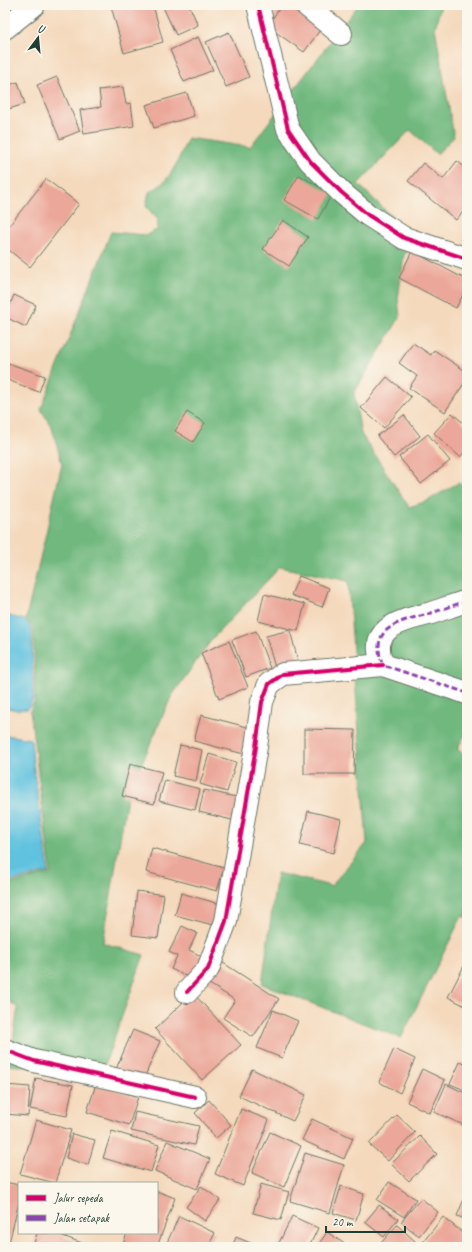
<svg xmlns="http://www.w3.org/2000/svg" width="472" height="1252" font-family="Caveat,sans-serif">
<rect width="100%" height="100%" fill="#fbf7ec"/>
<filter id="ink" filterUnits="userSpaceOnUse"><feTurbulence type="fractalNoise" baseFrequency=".025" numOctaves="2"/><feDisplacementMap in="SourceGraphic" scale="8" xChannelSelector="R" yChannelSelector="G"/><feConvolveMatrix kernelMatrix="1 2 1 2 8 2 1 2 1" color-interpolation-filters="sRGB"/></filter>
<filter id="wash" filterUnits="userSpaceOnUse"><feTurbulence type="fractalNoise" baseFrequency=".012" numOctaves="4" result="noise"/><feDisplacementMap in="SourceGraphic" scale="16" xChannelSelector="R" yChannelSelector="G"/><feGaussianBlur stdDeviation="0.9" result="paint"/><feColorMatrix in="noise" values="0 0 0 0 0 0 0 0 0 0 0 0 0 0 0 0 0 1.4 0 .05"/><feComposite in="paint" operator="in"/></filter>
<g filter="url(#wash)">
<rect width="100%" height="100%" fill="#f4d9bc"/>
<path fill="#70b87e" stroke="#487a59" d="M356,5h85l-6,23 19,109 -17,17 -27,-24 -52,54 60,58 -14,13 -6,44 2,18 -46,76 7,41 48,73 18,-6 31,-18 9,5v243l-10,18 10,8v161l-5,-2 -61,122 -139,-54 15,-111 54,13 36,-43 -19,-262 -68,-14 -68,72 -41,58 -44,100 -24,146 41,12 -43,120 -92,-10 9,-57 -13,-10v-113l46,-12 -21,-162 5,-11 -1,-70 -8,-11 36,-155 -10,-36 -11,-19 70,-177 35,3 11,-5 1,-10 -12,-14 3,-14c23,-10 29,-33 39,-54l62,9 106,-139z"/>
<path fill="#60c2df" stroke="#40808a" d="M5,615l20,5 7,10 1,69 -5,10 -12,1 -11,-3z
M5,735l26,4 2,24 16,109 -44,11z"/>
<g id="blocks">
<path fill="#eba799" d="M117,5h36l10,37 -39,11 -13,-47z
M162,5h27l9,20 -22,10z
M282,5h19l24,18 -21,29 -37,-26z
M229,32l20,45 -23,10 -20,-45z
M198,37l15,33 -29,12 -14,-32z
M57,77l23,54 -20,8 -23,-54z
M18,82l7,22 -16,5 -4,-12v-11z
M123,87l3,17 5,-1 3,23 -50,8 -4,-24 21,-3 -2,-17z
M187,93l7,23 -40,12 -8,-23z
M457,161l10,8v38l-11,13 -48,-39 15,-18 20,16z
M299,175l33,19 -14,25 -34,-19z
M46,179l33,25 -49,63 -25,-20v-16z
M283,220l25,17 -19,29 -26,-17z
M412,251l55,29v7l-11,21 -57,-30z
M14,295l22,10 -10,22 -21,-10z
M413,343l18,12 3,-5 33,22v7l-22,33 -36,-24 8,-12 -18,-13z
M5,362l40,14 -6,16 -34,-13z
M387,377l24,20 -27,31 -23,-20z
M187,412l18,11 -12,19 -18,-11z
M452,413l15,13v23l-7,8 -26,-24z
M404,415l16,21 -26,21 -17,-21z
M428,434l22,27 -29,23 -22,-27z
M299,576l30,12 -7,19 -31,-12z
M264,594l41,10 -7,27 -40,-10z
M290,630l9,35 -23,6 -10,-35z
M256,631l14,37 -24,9 -14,-37z
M229,641l19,46 -29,12 -18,-46z
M201,715l50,13 -7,26 -50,-13z
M304,729l51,1 -1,44h-50z
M180,745l22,5 -6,31 -23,-5z
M209,754l27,8 -9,30 -27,-8z
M130,764l32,8 -8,32 -32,-8z
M165,780l35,9 -5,21 -36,-9z
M204,790l41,9 -5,23 -41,-10z
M308,811l33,8 -7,34 -34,-8z
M152,848l72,20 -7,23 -71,-19z
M137,891l27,4 -6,43 -26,-3z
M181,893l39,11 -7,21 -38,-10z
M182,926l15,7 -8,17 14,7 -11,22 -21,-10 6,-13 -8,-4z
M217,959l62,40 -26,38 -30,-19 12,-18 -32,-20z
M467,960v47l-19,-10z
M193,993l48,52 -39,35 -47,-51z
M273,1010l25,11 -16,37 -25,-10z
M133,1030l27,11 -17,40 -27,-12z
M394,1049l21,10 -15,34 -21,-11z
M460,1062l7,3v26l-17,-7z
M252,1069l54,26 -13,26 -54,-25z
M422,1069l23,11 -15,33 -23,-11z
M36,1078l37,7 -6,31 -37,-7z
M96,1084l42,13 -9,28 -42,-13z
M446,1084l21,10 -1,32 -32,-14z
M5,1085l25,2 -2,29 -23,-2z
M209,1100l22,25 -15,13 -21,-25z
M241,1109l28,11 -26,66 -28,-12z
M135,1112l64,14 -5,19 -63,-14z
M397,1115l18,17 -27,29 -19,-17z
M312,1119l41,19 -9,21 -42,-19z
M36,1120l35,10 -16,53 -35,-9z
M112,1131l47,14 -8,27 -48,-14z
M270,1132l31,14 -17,41 -32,-14z
M72,1134l23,6 -7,25 -22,-7z
M420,1136l17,18 -28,27 -18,-17z
M167,1141l43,18 -13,30 -42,-18z
M305,1153l39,12 -14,48 -40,-12z
M5,1182l14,3v17l-11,45h-3z
M389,1182l27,17 -12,18 -27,-17z
M261,1184l28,8 -8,28 -28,-7z
M201,1186l19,14 -15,21 -19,-14z
M341,1186l23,8 -8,26 -23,-7z
M157,1191l18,7 -18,49h-35l5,-14h30z
M467,1192v28l-10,-4z
M421,1198l17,14 -19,24 -18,-14z
M379,1205l19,14 -14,18 -19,-15z
M179,1216l36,17 -7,14h-43z
M292,1216l26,12 -9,19h-32z
M443,1217l24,19v4l-6,7h-42z
M397,1225l18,16 -6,6h-24l-4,-4z
M327,1232l22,15h-32z
M37,1233h17l28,10 -1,4h-48z
M236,1237l24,10h-28z"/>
</g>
</g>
<g filter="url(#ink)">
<use href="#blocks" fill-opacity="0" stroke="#6a7464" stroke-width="1"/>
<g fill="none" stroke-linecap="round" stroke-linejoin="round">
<g stroke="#6a7464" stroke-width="24">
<path id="street" d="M258,5l30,124 22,32 31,31 27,23 36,23 63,21
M306,5l35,29
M5,28l29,-23
M467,601c-13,4 -26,9 -39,13 -27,7 -61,13 -45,51l84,28
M187,992l21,-23 18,-48 30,-174 6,-45 7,-18 14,-10 100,-9
M5,1050l29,11 161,36"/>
</g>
<use href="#street" stroke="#fff" stroke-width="22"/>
<path stroke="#8e44ad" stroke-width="3" stroke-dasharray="6 3" stroke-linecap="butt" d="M467,601c-13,4 -26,9 -39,13 -27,7 -61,13 -45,51l84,28"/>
<g stroke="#fbf7ec" stroke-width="6">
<path id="cycleway" d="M258,5l30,124 22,32 31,31 27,23 36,23 63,21
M187,992l21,-23 18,-48 30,-174 6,-45 7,-18 14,-10 100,-9
M5,1050l29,11 161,36"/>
</g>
<use href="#cycleway" stroke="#d6006c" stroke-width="4"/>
</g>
</g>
<rect width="472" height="1252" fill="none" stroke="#fbf7ec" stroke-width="20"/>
<rect x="18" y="1182" width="140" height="52" fill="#fbf7ec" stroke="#a3ada2"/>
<rect x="26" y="1195" width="20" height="6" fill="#d6006c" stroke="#a3ada2"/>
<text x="54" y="1202" font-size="12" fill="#1f3d34">Jalur sepeda</text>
<rect x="26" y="1215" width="20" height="6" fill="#8e44ad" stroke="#a3ada2"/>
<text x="54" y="1222" font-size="12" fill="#1f3d34">Jalan setapak</text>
<g transform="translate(38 38) rotate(16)" stroke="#fbf7ec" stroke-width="3" paint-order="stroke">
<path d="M0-3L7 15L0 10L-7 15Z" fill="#1f3d34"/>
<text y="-6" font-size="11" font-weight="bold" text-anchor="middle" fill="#1f3d34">U</text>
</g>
<path d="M326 1226v6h79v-6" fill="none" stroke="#1f3d34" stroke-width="2"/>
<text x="332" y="1226" font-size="12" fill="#1f3d34" stroke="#fbf7ec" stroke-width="3" paint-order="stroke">20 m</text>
</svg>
